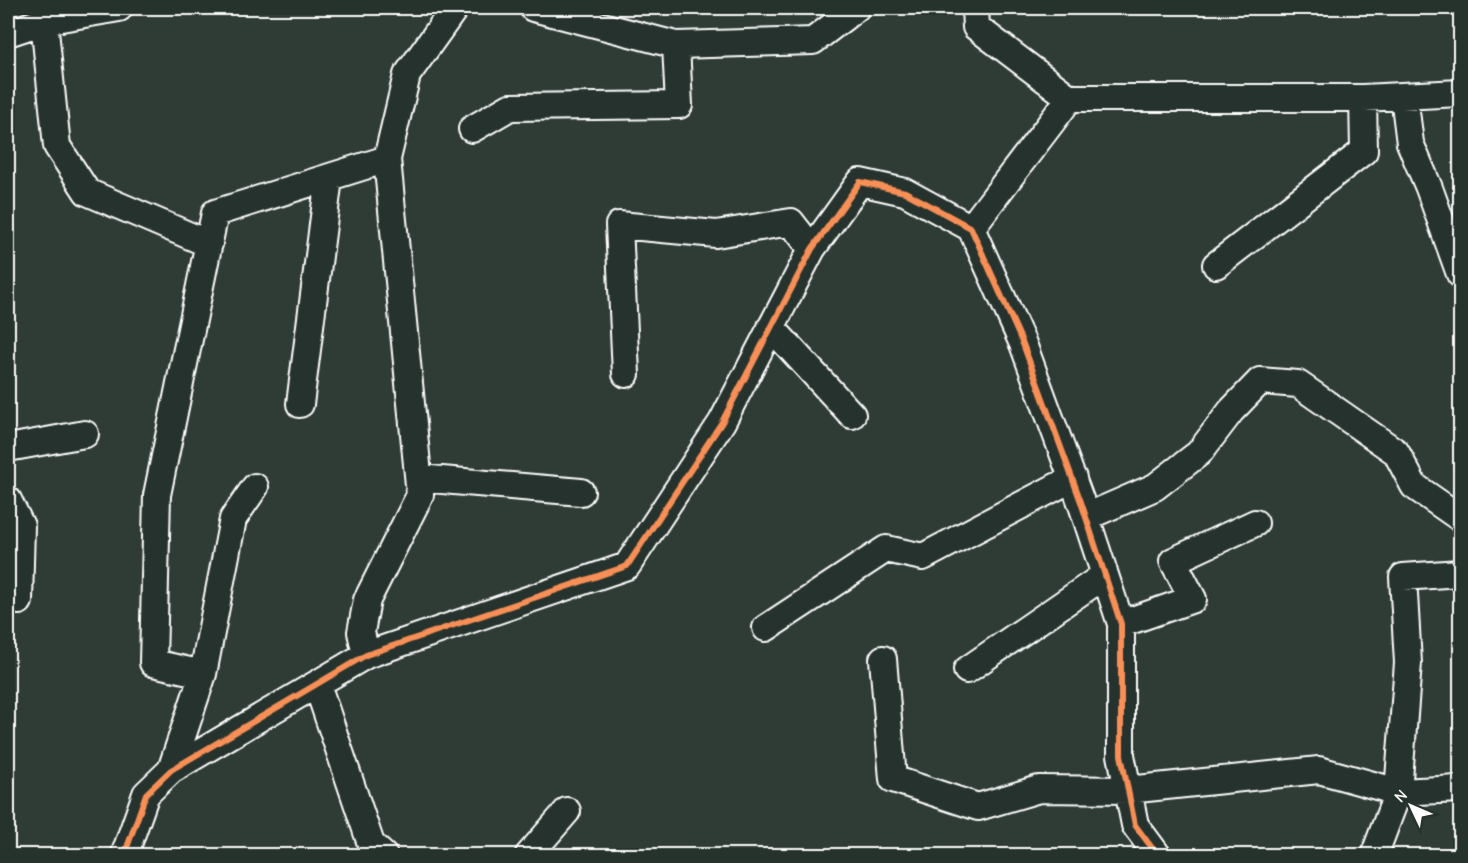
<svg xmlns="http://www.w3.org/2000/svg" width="1468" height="863" font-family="'Comic Neue',sans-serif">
<rect width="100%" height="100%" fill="#2f3b35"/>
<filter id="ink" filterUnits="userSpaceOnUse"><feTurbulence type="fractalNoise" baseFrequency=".0167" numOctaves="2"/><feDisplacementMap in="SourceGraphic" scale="12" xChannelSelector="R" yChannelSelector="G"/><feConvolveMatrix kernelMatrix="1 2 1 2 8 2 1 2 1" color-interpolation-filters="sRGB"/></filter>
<g filter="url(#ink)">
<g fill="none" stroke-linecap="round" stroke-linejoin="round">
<g stroke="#fff" stroke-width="30">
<path id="street" d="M533,8l143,37 137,-4 43,-33
M975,8l1,19 94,71h293l97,-5
M44,21l13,125 30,46 122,52
M8,33l36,-12 75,-13
M1404,96l6,47 19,45 31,86
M472,129l38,-22 169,-2 -3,-60
M971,228l99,-130
M1216,265l148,-114 -1,-53
M771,327l81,88
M626,374l-7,-149 97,9 75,-12 21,27
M300,404l29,-226
M8,448l77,-14
M419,478l162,14
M8,500l13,26 -2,75
M1086,517l69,-30 44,-34 32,-42 29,-30 38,3 98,68 18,34 46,32
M1121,624l72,-25 -20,-38 82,-38
M766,628l120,-79 37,8 150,-79
M366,655l-5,-23 6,-32 53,-105 -33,-336 20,-84 48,-67
M883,659l10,120 85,28 61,-18 89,1 191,-20 79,22 62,-3
M967,670l138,-95
M203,674l-50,-11 4,-168 58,-282 172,-54
M317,684l54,160 13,12
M171,770l32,-96 30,-155 22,-32
M124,856l22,-62 25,-24 195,-115 261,-89 95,-144 90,-173 48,-67 45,10 66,36 52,116 58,158 40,122v131l14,70 23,31
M528,856l39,-45
M1374,856l24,-64 10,-129 -5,-86 57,-4"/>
</g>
<use href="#street" stroke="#26332d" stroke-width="26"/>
<g stroke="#26332d" stroke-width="10">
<path id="cycleway" d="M124,856l22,-62 25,-24 195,-115 261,-89 95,-144 90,-173 48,-67 45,10 66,36 52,116 58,158 40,122v131l14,70 23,31"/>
</g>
<use href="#cycleway" stroke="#f78f57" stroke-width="6"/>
</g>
</g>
<rect width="1468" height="863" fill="none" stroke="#26332d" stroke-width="30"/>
<rect x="15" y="15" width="1438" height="833" fill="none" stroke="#fff" stroke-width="2" filter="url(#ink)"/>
<g transform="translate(1411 806) rotate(314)" stroke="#26332d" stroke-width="4.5" paint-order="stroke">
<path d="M0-4.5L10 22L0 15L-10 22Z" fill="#ffffff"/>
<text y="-9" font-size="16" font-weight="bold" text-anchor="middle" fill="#ffffff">N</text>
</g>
</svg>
